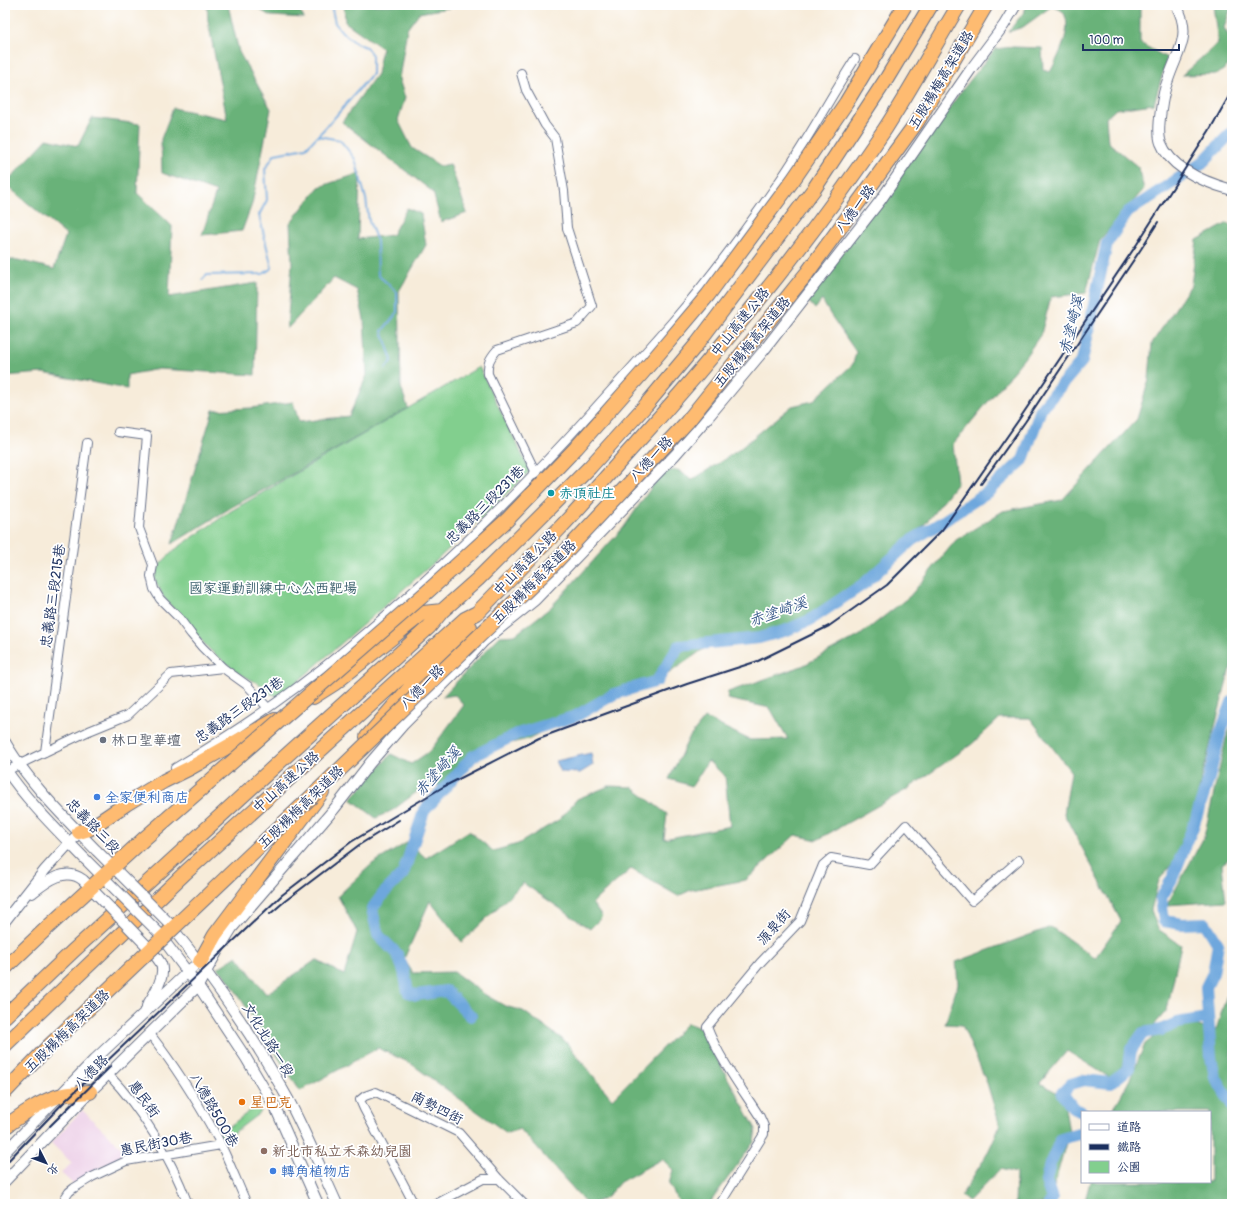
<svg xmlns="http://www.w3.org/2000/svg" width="1237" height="1209" font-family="Pangolin,'LXGW WenKai TC',sans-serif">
<rect width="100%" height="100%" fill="#fff"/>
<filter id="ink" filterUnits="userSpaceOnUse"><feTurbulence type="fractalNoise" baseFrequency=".025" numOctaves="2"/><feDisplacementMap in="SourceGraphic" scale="8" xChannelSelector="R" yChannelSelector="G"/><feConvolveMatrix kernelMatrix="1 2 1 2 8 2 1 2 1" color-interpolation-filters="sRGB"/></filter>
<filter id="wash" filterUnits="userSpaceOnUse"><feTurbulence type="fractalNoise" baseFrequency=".012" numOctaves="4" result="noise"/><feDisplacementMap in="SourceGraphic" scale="16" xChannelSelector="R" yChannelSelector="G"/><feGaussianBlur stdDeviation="0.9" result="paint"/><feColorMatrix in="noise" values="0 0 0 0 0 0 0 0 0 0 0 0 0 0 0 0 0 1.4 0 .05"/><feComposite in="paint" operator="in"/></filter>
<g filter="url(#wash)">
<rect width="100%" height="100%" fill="#f7ecda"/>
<path fill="#edd0e8" d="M82,1110l45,43 -38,21 -16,10 -12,-11 11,-10 -21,-20z"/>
<path fill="#82cf8e" stroke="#4e7f76" d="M479,367l51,104 -93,89 -149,130 -10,6 -7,-2 -8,-8 -26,-14 -27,-22 -46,-52 -10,-20 7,-15 16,-15 54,-37z
M258,1105l3,7 -38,29 -4,-7z"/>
<path fill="#69b279" stroke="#42706c" d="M207,5h21l11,47 32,57 -19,95 -10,27 -40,4 14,-43 -54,-19 -1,-34 12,-31 54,11 -19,-98z
M253,5h43l8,13 -34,-2 -16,-10z
M344,5h121l-46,8 -12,16 -8,50 6,19 -7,22 14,28 28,18 10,-2 17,49 -26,9 -8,-30 -91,-70 35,-48 5,-26 -37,-26z
M1027,5h113v38l27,15 -13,46 -38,5 -10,9 2,24 30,25 6,22 -44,51 -14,53 -35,4 -10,37 -16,23 -72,87 4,39 -32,41 -66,60 -68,45 -83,17 -43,30 -85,35 -52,28 -54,13 -21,30 -31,6 -29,22 -17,8 -25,-19 40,-45 20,10 19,-13 34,-46 -9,-10 -13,2 58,-61 15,-1 35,-27 74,-81 31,-45 11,-11 12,-1 14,10 45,-29 55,-45 21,-5 40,-37 3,-12 -26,-38 -8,-14 -7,9 -8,-9 153,-207 35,-44 18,-2 29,1 1,22 7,2c8,-14 24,-45 13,-60 -2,-3 -8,-4 -11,-6l-29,21 -15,5 16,-20z
M1213,5h19l-8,23 8,13v22l-14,11 -36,1 36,-32z
M92,118l48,6 -3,69 35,33 -3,71 88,-14 -2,92 -96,-6 -32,6v14l-84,-16 -38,3v-116h13l36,9 12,-34 -61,-51 42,-45 31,7z
M360,173l-2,66 34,-4 15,-27 14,6 5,31 -27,46 2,96 7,21 -119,68 -57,31 -60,37 41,-134 38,-2 42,-6 6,20 50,-6 18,-41 -3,-56 -7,-29 -23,-12 -47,51 5,-65 -2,-41 29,-36z
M1228,223l4,4v439l-3,6 -29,113 -13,61 -28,34 -8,30 7,19 23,16 -14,65 -26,31 -29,38 -45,-28 -27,32 23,13 6,36 -20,72h-34l1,-31 -16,-4 -31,32 -8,-5 26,-42 13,-28 -13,-43 -25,-58 -17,-1 13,-40 -2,-22 95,-35 44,31 26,-37 -57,-107 7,-42 -41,-54h-30l-28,26 -66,46 -89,50 -22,-5 -49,45 -55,10 -13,6 -47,-27 -39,34 10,14 -12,12 -67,-46 -61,59 -32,-41 -26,58 9,14 41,-1 30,22 21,12 18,5 42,30 47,58 75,-76 13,5 56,101 -2,13 -45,62h-29l-11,-20 4,-14 -11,-11 -42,23 -13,15 -16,7h-4l-67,-75 -13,4 -97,-70 -32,-15 -78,43 -72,-112 -10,-11 19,-12 29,38 50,-34 28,15 13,-43 -19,-36 34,-32 36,-22 18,16 43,-27 24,20 25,-7 42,-25 17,-20 32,-13 23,1 35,27 -3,25 66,-13 -5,-50 -17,-15 -16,25 -23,-7 20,-41 16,-20 45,22 38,-1 -18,-31 -43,-9 1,-7 74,-26 57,-30 51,-40 46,-56 47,-29 59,-11 75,-81 12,-40 3,-36 39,-58 6,-45z
M1232,725v132l-10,7 4,37 -59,4 37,-68 22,-98z
M1232,978v226h-148l6,-22h120v-70h-98l18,-33 15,-35 33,-26 31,12h7z"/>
<path fill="#6ea7dd" stroke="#446b9e" d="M591,753l2,12 -13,8 -19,-1 -5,-11z"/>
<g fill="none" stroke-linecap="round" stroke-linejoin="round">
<path stroke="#6ea7dd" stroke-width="2" d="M318,136l22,4 15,19 11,40 3,22 8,20 1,34 19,17v21l-15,18 10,29 -6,8
M202,280l5,-5 56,-1 9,-6 -13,-53 8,-15 -2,-31 10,-15 31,-6 24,-25 42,-49v-19l-6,-8 -10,-4 -14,-11 -7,-9 -4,-18"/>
<path stroke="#6ea7dd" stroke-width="12" d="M1232,702l-13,35 -10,41 -16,49 -21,52 -11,19 3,23 18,3 23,-1 13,21 -5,29 -7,14 5,70 4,20 17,28
M471,1016l-25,-25 -30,4 -8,-3 -4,-21 -7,-17 -19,-19 -6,-26 11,-15 20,-20 21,-63 49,-55 44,-22 59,-18 38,-22 43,-13 22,-35 80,-8 28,-8 23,-10 55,-37 47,-43 27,-16 50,-33 34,-31 18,-51 41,-48 25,-118 21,-31 74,-49 30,-31
M1082,1112l-8,-3 -12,-16 9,-9 13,-4 27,3 18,-15 2,-18 12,-17 18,-3 16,-7 30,-5
M1049,1204l3,-5 -6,-18 4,-17 11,-25 21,-6"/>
</g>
</g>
<g filter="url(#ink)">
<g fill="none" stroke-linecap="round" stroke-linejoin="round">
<g stroke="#687189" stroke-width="10">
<path id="minor" d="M521,73l5,17 19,35 10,13 9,53 3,37 25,78 -15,17 -80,27c-7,8 -10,13 -9,24l48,99
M118,432l29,4 -8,92 14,37 -2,11 3,13 6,10 19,19 12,16 11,13 21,21 25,18 19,21
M45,752l42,-309
M175,768c59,-35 119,-76 172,-120 86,-70 165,-149 240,-231 29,-32 58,-64 86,-96 37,-43 71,-89 103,-135 29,-41 52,-85 79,-127
M5,774l2,-3 13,-7 69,-33 39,-16 43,-41 52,-6
M150,1034c25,32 47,67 67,103 11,21 20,45 30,67
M108,1074c35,37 62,82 80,130
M64,1204l1,-6 4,-6 5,-4 18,-11 34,-16 95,-16
M414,1204l-50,-95 -4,-9 5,-4 11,-4 83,41 40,46 25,25
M436,1204l47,-25h16
M720,1204l44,-70v-8l-4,-9c-18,-28 -41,-59 -53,-90l53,-64 40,-42 23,-56 8,-7 38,7 37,-40 66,76 47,-41"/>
</g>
<g stroke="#687189" stroke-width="12">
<path id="tertiary" d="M1176,5c17,30 1,47 -8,75 -5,12 -12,51 -7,63 10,26 46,40 71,47
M5,742c23,40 60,76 92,109
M5,768c21,32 54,64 81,92
M32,893c14,-11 33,-27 51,-13
M5,921l40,-51 29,-32
M169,924c44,54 85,113 119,175 18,34 33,70 49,105
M159,934l42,56 45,68 29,49 43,97
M147,1006c6,-10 19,-29 14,-42 -2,-5 -10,-13 -14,-18
M5,1152l89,-92 99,-93
M5,1181l85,-89 108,-106 19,-34 15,-24 103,-120 35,-45 33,-38 51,-51 30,-33 51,-41 140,-145 35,-40 55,-66 115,-148 91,-132 33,-44 12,-20"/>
</g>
<g stroke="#687189" stroke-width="16">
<path id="motorway" d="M313,697l22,-14 88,-70 19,-2
M367,737l47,-54 56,-56
M79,832l10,-3 37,-25 38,-23 26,-13 85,-48
M200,962l15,-27 107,-143
M5,1016l67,-64 215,-197 142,-128 13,-16 36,-32 112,-112 56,-62 51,-61 117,-155 73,-111 44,-73
M5,1045l181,-173 279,-253 12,-6c27,-28 55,-56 82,-84 22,-23 42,-46 63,-70 94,-103 185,-214 263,-330 26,-40 49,-83 74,-124
M5,1127c16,-12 34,-25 54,-31 10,-3 21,-3 31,-4"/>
</g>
<use href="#minor" stroke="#fff" stroke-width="8"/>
<use href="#tertiary" stroke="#fff" stroke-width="10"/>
<use href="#motorway" stroke="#febb71" stroke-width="14"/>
<path stroke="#1b2f5e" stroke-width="2" d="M981,484l44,-62 116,-173 17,-27
M270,914l15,-13 74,-56 40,-25
M50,1126l61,-60
M5,1164l60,-63 217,-206 69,-53 92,-55 96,-49 148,-54 71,-23 71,-35 58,-41 55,-55 78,-112 117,-174 72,-113 23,-40"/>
<g stroke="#687189" stroke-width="12" stroke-linecap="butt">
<path id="tertiary-bridge" d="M97,851l72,72
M86,860l73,73
M83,880l64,66"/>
</g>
<g stroke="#687189" stroke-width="16" stroke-linecap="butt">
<path id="motorway-bridge" d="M5,968l43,-41 97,-89 282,-246 80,-72 69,-72 67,-76 65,-77 85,-115 53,-77 59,-98
M5,1092l43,-45 259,-246 246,-236 134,-143 120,-149 110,-151 69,-117"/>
</g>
<use href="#tertiary-bridge" stroke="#fff" stroke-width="10"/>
<use href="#motorway-bridge" stroke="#febb71" stroke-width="14"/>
</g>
</g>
<circle fill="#0f9aa8" stroke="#fff" stroke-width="1.5" cx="551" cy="493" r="4"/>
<circle fill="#6b7280" stroke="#fff" stroke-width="1.5" cx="103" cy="740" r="4"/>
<g fill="#3f7fe0" stroke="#fff" stroke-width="1.5">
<circle cx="97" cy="797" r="4"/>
<circle cx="273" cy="1171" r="4"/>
</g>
<circle fill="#e8710a" stroke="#fff" stroke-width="1.5" cx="242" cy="1102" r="4"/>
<circle fill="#8d6e63" stroke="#fff" stroke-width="1.5" cx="264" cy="1151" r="4"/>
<g text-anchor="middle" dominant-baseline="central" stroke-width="3.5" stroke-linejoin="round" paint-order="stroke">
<g font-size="14" fill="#1b2f5e" stroke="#fff">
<text transform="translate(941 80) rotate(-59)">五股楊梅高架道路</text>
<text transform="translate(855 209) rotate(-53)">八德一路</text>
<text transform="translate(740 322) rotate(-51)">中山高速公路</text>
<text transform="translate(752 342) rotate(-51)">五股楊梅高架道路</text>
<text transform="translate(651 459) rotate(-47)">八德一路</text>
<text transform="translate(485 505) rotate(-45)">忠義路三段231巷</text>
<text transform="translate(525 563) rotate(-46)">中山高速公路</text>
<text transform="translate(534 582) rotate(-45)">五股楊梅高架道路</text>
<text transform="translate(53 596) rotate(-82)">忠義路三段215巷</text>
<text transform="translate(422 687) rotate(-45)">八德一路</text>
<text transform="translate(239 710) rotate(-35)">忠義路三段231巷</text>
<text transform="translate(286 782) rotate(-42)">中山高速公路</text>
<text transform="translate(301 807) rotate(-44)">五股楊梅高架道路</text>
<text transform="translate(93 826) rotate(46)">忠義路三段</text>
<text transform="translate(774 927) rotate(-49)">源泉街</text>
<text transform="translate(67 1031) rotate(-44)">五股楊梅高架道路</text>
<text transform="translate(268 1040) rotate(58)">文化北路一段</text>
<text transform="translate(91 1072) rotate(-45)">八德路</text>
<text transform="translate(144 1099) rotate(54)">惠民街</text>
<text transform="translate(437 1108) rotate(27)">南勢四街</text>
<text transform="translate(214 1110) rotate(60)">八德路500巷</text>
<text transform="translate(156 1144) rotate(-11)">惠民街30巷</text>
</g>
<g font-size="14" fill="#0d838f" stroke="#fff" text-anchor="start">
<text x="559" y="493">赤頂社庄</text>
</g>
<g font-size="14" fill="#3a5f6c" stroke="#fff">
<text x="273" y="588">國家運動訓練中心公西靶場</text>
</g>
<g font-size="14" fill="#5b616d" stroke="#fff" text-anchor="start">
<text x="111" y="740">林口聖華壇</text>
</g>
<g font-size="14" fill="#366cbe" stroke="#fff" text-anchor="start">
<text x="105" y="797">全家便利商店</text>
<text x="281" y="1171">轉角植物店</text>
</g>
<g font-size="14" fill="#c56008" stroke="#fff" text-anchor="start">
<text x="250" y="1102">星巴克</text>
</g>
<g font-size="14" fill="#785e54" stroke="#fff" text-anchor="start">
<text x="272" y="1151">新北市私立禾森幼兒園</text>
</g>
<g font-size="15" font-style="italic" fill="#38598a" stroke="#fff">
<text transform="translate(1072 325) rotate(-76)">赤塗崎溪</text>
<text transform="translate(778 612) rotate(-19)">赤塗崎溪</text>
<text transform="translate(438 772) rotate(-48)">赤塗崎溪</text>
</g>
</g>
<rect width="1237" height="1209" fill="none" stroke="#fff" stroke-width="20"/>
<rect x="1081" y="1111" width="130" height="72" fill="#ffffff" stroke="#a4acbf"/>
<rect x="1089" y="1124" width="20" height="6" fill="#ffffff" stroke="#a4acbf"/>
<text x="1117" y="1131" font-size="12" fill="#1b2f5e">道路</text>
<rect x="1089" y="1144" width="20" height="6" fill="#1b2f5e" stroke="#a4acbf"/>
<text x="1117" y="1151" font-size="12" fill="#1b2f5e">鐵路</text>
<rect x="1089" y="1161" width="20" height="12" fill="#82cf8e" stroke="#a4acbf"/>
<text x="1117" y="1171" font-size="12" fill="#1b2f5e">公園</text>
<g transform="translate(46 1163) rotate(132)" stroke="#ffffff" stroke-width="3" paint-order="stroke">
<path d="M0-3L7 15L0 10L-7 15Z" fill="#1b2f5e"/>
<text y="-6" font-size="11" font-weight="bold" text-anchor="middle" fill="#1b2f5e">北</text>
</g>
<path d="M1083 44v6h96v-6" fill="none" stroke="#1b2f5e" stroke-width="2"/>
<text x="1089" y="44" font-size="12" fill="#1b2f5e" stroke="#ffffff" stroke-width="3" paint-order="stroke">100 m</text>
</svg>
